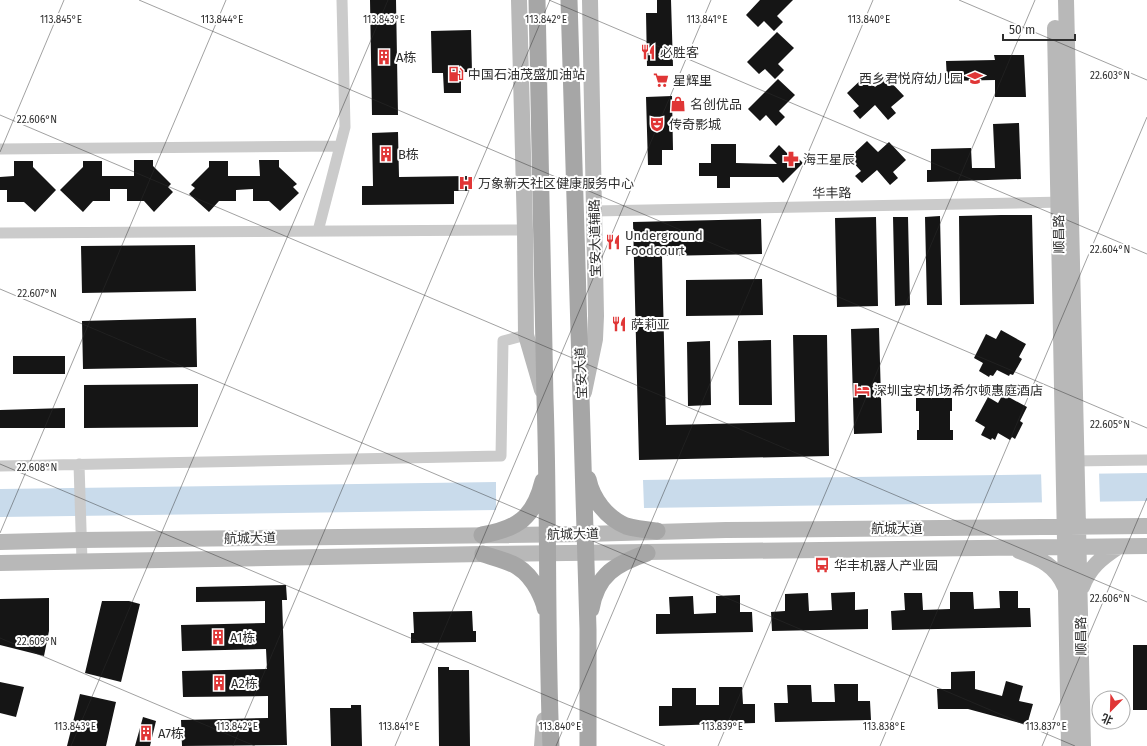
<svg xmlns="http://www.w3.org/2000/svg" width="1147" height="746" font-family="'Fira Sans','Noto Sans SC',sans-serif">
<rect width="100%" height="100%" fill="#fff"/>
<path fill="#c9dbeb" d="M1147,473v28l-503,7 -1,-28z
M496,482v28l-496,7v-28z"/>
<path fill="#fff" d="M1041,472h58l1,32h-58z"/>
<path fill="#151515" d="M370,0h26l2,115h-26z
M657,0h14l2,66h-26l-1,-53h11z
M760,0h33l-16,16 6,6 -9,9 -10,-10 -6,6 -12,-12z
M471,30l1,42h-11v21h-17l-1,-20h-11l-1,-42z
M777,32l17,16 -16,16 6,6 -9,9 -10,-10 -6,5 -12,-12z
M994,55h30l2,42h-31v-17l-48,1 -1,-20 49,-1z
M865,76l10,11 11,-10 18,19 -13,11 5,6 -8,7 -13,-15 -15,14 -7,-8 6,-5 -12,-13z
M778,79l17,16 -16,16 6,6 -9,9 -10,-11 -6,6 -12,-12z
M672,96l1,54h-11v15h-14l-2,-68z
M1019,123l2,56 -94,3v-12h4v-21l40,-1 1,20h23l-2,-44z
M398,132l1,45 69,-1 1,15h-15v13l-92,1v-19h11l-1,-53z
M867,141l11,11 11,-10 17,18 -13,12 5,6 -8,7 -13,-15 -15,13 -7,-7 6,-5 -12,-13z
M711,144h25v19l41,1 -8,-8 10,-11 12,12 3,-3 9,9 -20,20 -5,-6h-48v11h-13v-12h-18v-13h12z
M134,160h19v6l18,18 -3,3 5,5 -19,20 -10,-11h-17v-12h-17v12h-17l-10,11 -23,-22 23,-23v-6h19v15h32z
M259,160h20v7l18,17 -4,3 6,6 -19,18 -11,-10h-16v-12l-17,1v11h-17l-10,11 -20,-18 6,-6 -4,-3 18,-18v-6h19v15h32z
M14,161h19v6l23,23 -21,22 -11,-10h-17v-12h-7v-13l14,-1z
M1001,215h31l2,89 -74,1 -1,-89z
M940,216l2,89h-15l-2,-88z
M876,217l2,89 -41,1 -2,-89z
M893,217h15l2,88 -15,1z
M761,219l1,35 -100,2 4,169 129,-3 -2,-87h34l2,121 -190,4 -6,-238z
M195,245l1,46 -114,2 -1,-47z
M762,279l1,36 -77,1v-36z
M196,318l1,49 -114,2 -1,-48z
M879,328l3,105 -28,1 -3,-105z
M1001,330l25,14 -7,13 3,2 -9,16 -3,-1 -1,2 -12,-6 -4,6 -3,-1 -1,2 -10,-6 4,-8 -9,-5 12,-24 10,5z
M771,340l1,65h-33l-1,-64z
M710,341l1,64 -23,1 -1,-64z
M13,356h52v18h-52z
M198,384v43l-114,1v-43z
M1003,394l24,13 -7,14 3,2 -8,16 -3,-2 -2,3 -12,-7 -3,7 -3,-2 -1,2 -10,-5 4,-8 -10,-6 13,-24 10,6z
M916,398h36v13h-2v19h3v10h-36v-10h2v-19h-3z
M65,408v20h-65v-18z
M286,585l1,15h-5l5,145 -105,1 -1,-26 87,-2v-22l-85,1 -1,-26 85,-2 -1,-20 -84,2 -1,-26 84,-2v-22l-69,1v-15z
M999,591h19v17h12l1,19 -139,3 -1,-19 14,-1 -1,-17h18l1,17 27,-1v-17h23l1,17 26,-1z
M855,592v18l13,-1v20l-96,2 -1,-19 14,-1v-17l23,-1 1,18 23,-1 -1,-17z
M740,595v17h12l1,20 -97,2v-20h14l-1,-17 24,-1 1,18 22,-1v-17z
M49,598v33l-5,25 -44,-11v-46z
M102,601h27l11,3 -19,78 -36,-9z
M472,611l1,20h3v11l-65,1v-10h3l-1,-21z
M1133,645h14v65h-14z
M438,667h11v3h20l1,76h-31z
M975,671v18l27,7 4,-15 17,5 -4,15 14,3 -6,21 -59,-16h-30l-1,-20h14v-17z
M0,682l24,5 -8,30 -16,-4z
M834,684h24v17h12l1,19 -96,2 -1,-19h14l-1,-18h24l1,17h23z
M719,687h23l1,17h12v19l-96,3v-20h13v-18h24v17h23z
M80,694l36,8 -10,44h-39z
M351,705h10l1,41h-31l-1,-38h21z
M143,717l13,4 -6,25h-15z"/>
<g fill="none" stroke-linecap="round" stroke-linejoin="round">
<path stroke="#cbcbcb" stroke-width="11" d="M0,149l340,-3
M594,211l470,-9
M318,231l27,-104 -3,-127
M0,233l525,-3
M1070,461l77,-1
M79,464l3,97
M0,466l501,-10 2,-115 23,-6"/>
<path stroke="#b8b8b8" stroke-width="16" d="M519,0l6,230 1,105 16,55
M1066,0l17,746
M1055,28l14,718
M584,392l11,-53 1,-23 -6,-316
M0,542l81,-2 505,-6 140,-4 421,-4
M1019,551c21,8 37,14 46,36
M0,563l483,-9 664,-8
M1082,587c7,-19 19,-29 36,-40
M542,746l2,-26"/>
<path stroke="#a6a6a6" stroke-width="17" d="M537,0l8,399c4,116 1,231 6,347
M569,0l19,629v117
M588,479c4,20 19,39 38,47 10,3 21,4 31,5
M482,535c35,-6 52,-17 61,-54
M483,554c26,8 41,10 55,36 3,6 6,12 7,18
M591,609c6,-35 25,-45 56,-56"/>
</g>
<path fill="none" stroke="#2e2e2e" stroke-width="1" stroke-opacity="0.45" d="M139,0l1008,428M549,0l598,254M959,0l188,80M0,115l1147,487M0,152l64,-152M0,289l1075,457M0,464l665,282M0,533l226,-533M0,638l255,108M71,746l317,-746M233,746l317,-746M395,746l316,-746M556,746l317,-746M718,746l317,-746M880,746l267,-629M1042,746l105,-248"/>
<defs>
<g id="restaurant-bare" transform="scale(1.2)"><path d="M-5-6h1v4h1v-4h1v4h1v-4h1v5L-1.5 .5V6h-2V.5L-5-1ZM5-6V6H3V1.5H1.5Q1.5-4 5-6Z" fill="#e03636" stroke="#fff" stroke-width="2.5" paint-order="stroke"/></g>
<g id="building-bare" transform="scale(1.2)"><path d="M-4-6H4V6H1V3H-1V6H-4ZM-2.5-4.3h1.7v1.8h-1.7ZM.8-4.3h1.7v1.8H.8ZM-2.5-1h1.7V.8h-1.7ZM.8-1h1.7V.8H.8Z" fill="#e03636" stroke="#fff" stroke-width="2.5" paint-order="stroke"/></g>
<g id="fuel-bare" transform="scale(1.2)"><path d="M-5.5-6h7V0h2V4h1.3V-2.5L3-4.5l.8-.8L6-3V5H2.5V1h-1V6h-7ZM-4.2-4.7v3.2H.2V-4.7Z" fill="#e03636" stroke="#fff" stroke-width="2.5" paint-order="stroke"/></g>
<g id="school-bare" transform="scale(1.2)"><path d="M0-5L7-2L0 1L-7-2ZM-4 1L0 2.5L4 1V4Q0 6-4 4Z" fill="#e03636" stroke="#fff" stroke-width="2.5" paint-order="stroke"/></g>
<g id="supermarket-bare" transform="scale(1.2)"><path d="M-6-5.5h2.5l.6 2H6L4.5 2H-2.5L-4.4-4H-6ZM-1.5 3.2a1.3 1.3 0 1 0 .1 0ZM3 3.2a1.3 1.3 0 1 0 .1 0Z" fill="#e03636" stroke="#fff" stroke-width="2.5" paint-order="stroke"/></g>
<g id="shop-bare" transform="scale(1.2)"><path d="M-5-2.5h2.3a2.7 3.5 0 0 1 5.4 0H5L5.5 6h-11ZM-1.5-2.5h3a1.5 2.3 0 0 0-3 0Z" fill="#e03636" stroke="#fff" stroke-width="2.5" paint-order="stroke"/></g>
<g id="theatre-bare" transform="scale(1.2)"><path d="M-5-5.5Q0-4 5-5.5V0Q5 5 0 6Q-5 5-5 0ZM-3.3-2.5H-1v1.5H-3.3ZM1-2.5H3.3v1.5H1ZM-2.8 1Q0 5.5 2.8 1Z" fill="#e03636" stroke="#fff" stroke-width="2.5" paint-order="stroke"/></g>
<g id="pharmacy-bare" transform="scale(1.2)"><path d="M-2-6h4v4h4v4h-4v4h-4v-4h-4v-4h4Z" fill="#e03636" stroke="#fff" stroke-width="2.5" paint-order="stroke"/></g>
<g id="hospital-bare" transform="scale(1.2)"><path d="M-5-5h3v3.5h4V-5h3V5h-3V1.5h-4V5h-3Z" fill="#e03636" stroke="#fff" stroke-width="2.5" paint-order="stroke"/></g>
<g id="hotel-bare" transform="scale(1.2)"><path d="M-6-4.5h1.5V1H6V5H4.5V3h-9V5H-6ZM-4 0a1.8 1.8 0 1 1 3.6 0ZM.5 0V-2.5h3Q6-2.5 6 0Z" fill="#e03636" stroke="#fff" stroke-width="2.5" paint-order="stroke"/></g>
<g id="bus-bare" transform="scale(1.2)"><path d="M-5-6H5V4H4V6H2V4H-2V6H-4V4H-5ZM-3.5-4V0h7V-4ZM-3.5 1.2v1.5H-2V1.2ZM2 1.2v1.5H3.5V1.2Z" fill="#e03636" stroke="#fff" stroke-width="2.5" paint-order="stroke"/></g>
</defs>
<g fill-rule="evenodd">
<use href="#restaurant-bare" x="648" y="52"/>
<use href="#building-bare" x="384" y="57"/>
<use href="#fuel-bare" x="456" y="74"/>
<use href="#school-bare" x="975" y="78"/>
<use href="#supermarket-bare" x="661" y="80"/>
<use href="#shop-bare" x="678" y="104"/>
<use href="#theatre-bare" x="657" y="124"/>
<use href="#building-bare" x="386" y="154"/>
<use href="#pharmacy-bare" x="791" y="159"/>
<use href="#hospital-bare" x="466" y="183"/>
<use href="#restaurant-bare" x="613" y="242"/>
<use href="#restaurant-bare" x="619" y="324"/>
<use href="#hotel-bare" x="862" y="390"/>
<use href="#bus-bare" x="822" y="565"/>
<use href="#building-bare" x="218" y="637"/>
<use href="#building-bare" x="219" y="683"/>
<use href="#building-bare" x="146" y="733"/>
</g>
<g text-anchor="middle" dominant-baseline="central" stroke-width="4" stroke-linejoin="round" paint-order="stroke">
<g font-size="13" fill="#2e2e2e" stroke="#fff" text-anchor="start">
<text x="660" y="52">必胜客</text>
<text x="396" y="57">A栋</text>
<text x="468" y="74">中国石油茂盛加油站</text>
<text x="963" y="78" text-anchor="end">西乡君悦府幼儿园</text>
<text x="673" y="80">星辉里</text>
<text x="690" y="104">名创优品</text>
<text x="669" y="124">传奇影城</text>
<text x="398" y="154">B栋</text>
<text x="803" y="159">海王星辰</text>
<text x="478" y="183">万象新天社区健康服务中心</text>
<text x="625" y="235">Underground<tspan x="625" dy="15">Foodcourt</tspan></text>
<text x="631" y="324">萨莉亚</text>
<text x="874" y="390">深圳宝安机场希尔顿惠庭酒店</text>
<text x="834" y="565">华丰机器人产业园</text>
<text x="230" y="637">A1栋</text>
<text x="231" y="683">A2栋</text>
<text x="158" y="733">A7栋</text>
</g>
<g font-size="13" fill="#2e2e2e" stroke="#fff">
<text transform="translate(832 193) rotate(-1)">华丰路</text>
<text transform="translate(1059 234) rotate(-91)">顺昌路</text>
<text transform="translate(595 238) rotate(-91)">宝安大道辅路</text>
<text transform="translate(581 373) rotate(-92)">宝安大道</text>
<text x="897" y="528">航城大道</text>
<text transform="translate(573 534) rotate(-1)">航城大道</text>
<text transform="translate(250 538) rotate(-1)">航城大道</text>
<text transform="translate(1081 636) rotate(-91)">顺昌路</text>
</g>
</g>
<g font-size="10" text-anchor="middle" fill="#2e2e2e" stroke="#fff" stroke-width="4" stroke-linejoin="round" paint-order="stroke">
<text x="61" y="23">113.845°E</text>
<text x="222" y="23">113.844°E</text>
<text x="546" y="23">113.842°E</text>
<text x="384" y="23">113.843°E</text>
<text x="707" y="23">113.841°E</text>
<text x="869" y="23">113.840°E</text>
<text x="1110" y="79">22.603°N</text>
<text x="37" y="123">22.606°N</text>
<text x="1110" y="253">22.604°N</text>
<text x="37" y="297">22.607°N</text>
<text x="1110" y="428">22.605°N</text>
<text x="37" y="471">22.608°N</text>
<text x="1110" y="602">22.606°N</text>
<text x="37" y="645">22.609°N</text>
<text x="75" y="730">113.843°E</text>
<text x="237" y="730">113.842°E</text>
<text x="399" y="730">113.841°E</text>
<text x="560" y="730">113.840°E</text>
<text x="722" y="730">113.839°E</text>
<text x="884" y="730">113.838°E</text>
<text x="1046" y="730">113.837°E</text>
</g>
<g transform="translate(1111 710) rotate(203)"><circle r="19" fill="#ffffff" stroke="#ababab"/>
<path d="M0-3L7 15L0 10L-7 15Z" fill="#e03636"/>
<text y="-6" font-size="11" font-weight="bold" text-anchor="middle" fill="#2e2e2e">北</text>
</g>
<path d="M1003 34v6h72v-6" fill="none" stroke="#2e2e2e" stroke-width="2"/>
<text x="1009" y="34" font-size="12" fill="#2e2e2e" stroke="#ffffff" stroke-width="3" paint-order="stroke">50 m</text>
</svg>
